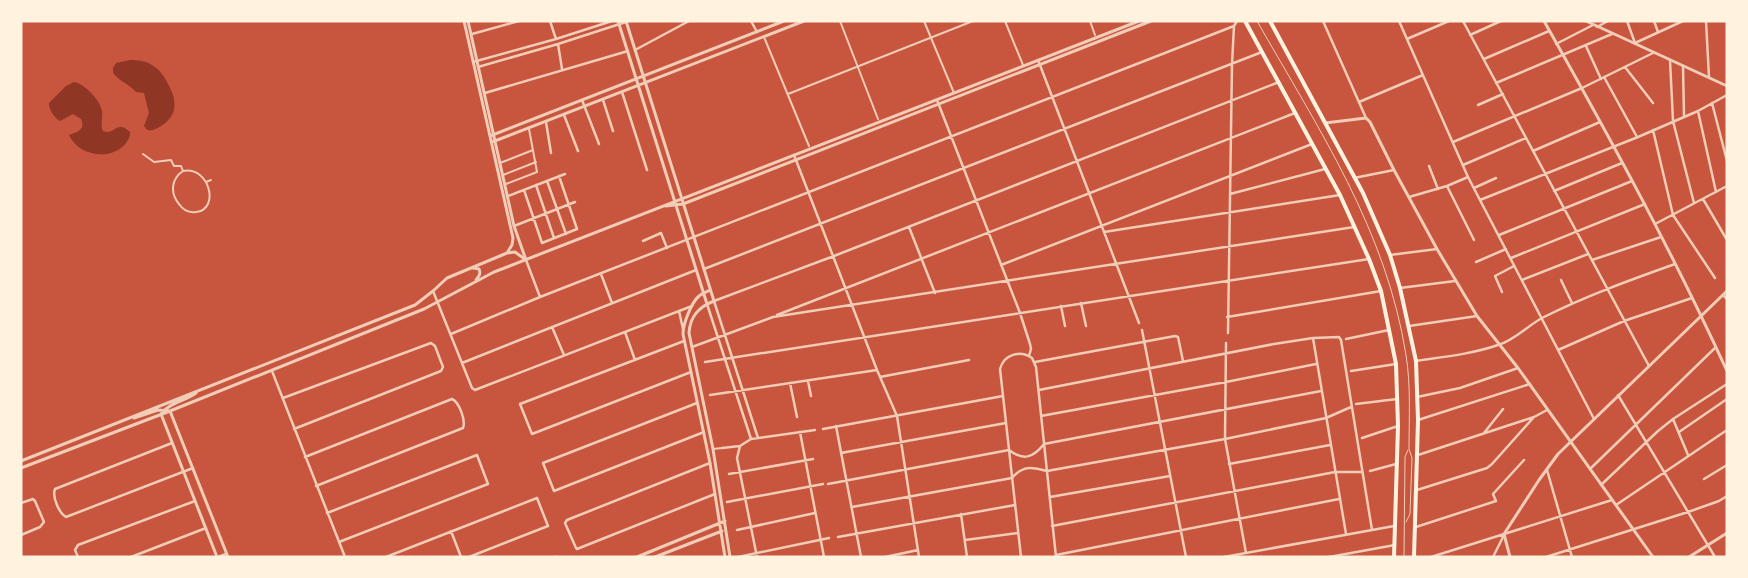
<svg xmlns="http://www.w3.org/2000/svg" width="1748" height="578" font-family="Manrope,sans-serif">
<rect width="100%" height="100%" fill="#c8553d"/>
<path fill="#8f3625" d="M130,60c8,0 16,1 22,5 7,4 12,11 15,17 10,17 12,33 -6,44 -5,3 -8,5 -14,4l-3,-4 5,-13 -5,-20 -8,-1c-7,-8 -17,-11 -23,-19v-5l3,-5z
M74,82c11,2 26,18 28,29 1,7 -2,14 1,20 12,5 13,-12 27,1 0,5 -1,7 -4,11 -14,18 -47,14 -57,-8 8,-3 17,-5 12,-16l-8,-5 -13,7c-5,-2 -12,-13 -11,-18l17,-17z"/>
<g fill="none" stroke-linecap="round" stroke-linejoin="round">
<path stroke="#f1ccb7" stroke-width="1" d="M1257,21c62,109 129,208 149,334 5,31 3,63 3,94l3,9 -2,56 -4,8
M1404,557l1,-100 3,-7"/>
<path stroke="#f1ccb7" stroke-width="2" d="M840,21l38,98
M924,21l30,72
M1005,21l18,44
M1090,21l5,14
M764,37l45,109
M788,94l185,-73
M143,154l11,8 17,-2 3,6h7l2,5c-12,8 -13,22 -4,33 4,6 10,9 17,8 24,-2 14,-46 -13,-41
M500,163l33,-13
M503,175l33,-13
M206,182l5,-2
M506,184l31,-12 -8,-43
M713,449l9,-1"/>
<path stroke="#f1ccb7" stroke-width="2.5" d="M550,21l6,18
M751,21l6,11
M1323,21l43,97
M1399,21l69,156 126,242
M1463,21l186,345
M1627,21l8,22 48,-22
M1654,21l4,11
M1706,21l3,56
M1597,27l11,-6
M472,34l47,-13
M1470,35l31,-14
M1407,39l42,-18
M558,44l4,25
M1556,44l37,-19
M1586,46l15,33
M635,50l54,-29
M1484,59l65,-28
M1038,60l101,263
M1670,60l3,61 21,82
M473,62l83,-23 56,-18
M1683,66l1,50
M478,67l80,-23 68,-22
M1625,67l28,36
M1604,77l33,60
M1496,83l116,-49
M622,92l25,78
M485,93l143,-42
M582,100l17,44
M603,100l10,31
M937,100l83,213 10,31 1,5 -2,7
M1359,102l64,-27
M1712,103l15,58
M1478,105l25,-11
M1698,111l18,81
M564,115l14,36
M546,122l5,31
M1653,130l20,85 42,63
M1453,142l129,-54 71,-35
M1533,151l67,-29
M794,155l83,215 20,46 22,141
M1463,165l63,-27
M1429,166l9,23
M1354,178l40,-8
M547,181l19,53
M536,185l18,53
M1447,186l27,54
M1474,188l22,-10
M524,190l18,53 35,-14 -18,-53
M1554,191l68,-28
M1230,194l95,-25
M508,196l57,-22
M1409,197l38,-11 21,-9
M1703,199l24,41
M1480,200l158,-63 60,-26 29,-16
M1655,224l72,-38
M514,226l61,-24
M909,227l26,66
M1104,232l236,-37
M1499,235l133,-54
M643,241l18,-8 6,15
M1390,255l47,-6
M1511,258l134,-54
M526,260l14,37
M1592,260l69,-23
M1476,262l30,-13
M1001,265l311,-121
M704,269l558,-217
M601,274l11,29
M1522,280l66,-26
M1561,280l11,23
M1400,288l55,-7
M433,291l39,97 3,2 217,-84
M1502,292l-7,-16 19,-10
M1723,295l4,4
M1081,303l5,23
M707,304l44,135
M1061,306l4,20
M679,311l4,18
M777,315l518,-202
M1227,317l154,-26
M1409,326l68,-10
M552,327l12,28
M1142,330l44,227
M625,332l10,28
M1228,333l4,-269 2,-38 3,-5
M451,334l89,-37 694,-271
M1313,338l33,196
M1346,339l43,-9
M684,341l-164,63 12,30 159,-62
M1226,343l-1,96 21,114
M692,347l81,-30 581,-90
M1558,350l66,-29 68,-23
M1416,361c27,-4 56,-7 82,-16 17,-5 30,-20 46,-28 42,-21 86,-37 131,-53
M705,362l664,-103
M1035,362l140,-26 3,1 5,24
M462,363l234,-93
M272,371l73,186
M1351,371l45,-7
M880,377l89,-17
M808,381l3,15
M790,383l7,34
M1039,390l235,-46 39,-6 26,-1 2,3 31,190
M710,395l167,-25
M1618,395l97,162
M1417,397l43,-9 58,-20
M283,398l148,-55 4,3 8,21 -2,4 -147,58
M697,403l-154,60 11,28 150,-59
M1356,404l41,-5
M1041,416l185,-34 90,-18
M1673,419l15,36
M1418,420l112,-36
M836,426l25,131
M823,429l180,-33
M800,432l24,125
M1679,432l48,-33
M1484,433l19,-24
M758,438l-44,-137 120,-45 445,-174
M1362,438l36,-12
M172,443l-117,46c-3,8 4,24 11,28l127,-49
M740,446l-3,12 20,99
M722,448l18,-2 11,-7 64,-9
M1009,450c14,11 24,8 35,-6l277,-53
M841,453l165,-30
M1418,455l116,-38 13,-7
M305,457l147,-58c7,3 14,21 11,29l-147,58
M710,463l-143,57 -2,3 11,25 1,1 138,-55
M1229,464l101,-19
M1590,469l126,-122
M1547,470l25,87
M1370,471l26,-7
M729,474l84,-15
M1704,479l23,-14
M828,484l181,-34
M1601,485l57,-54 15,-12 54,-35
M1417,490l70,-22 5,-4 42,-47
M1050,497l120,-21
M727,502l96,-18
M21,503l12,-4 2,2 9,21 -4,5 -19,8
M1616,505l111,-75
M852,507l160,-29c11,-13 20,-11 35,-7l178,-32 101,-21 25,-11
M327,513l150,-58 11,29 -149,58
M961,514l6,43
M1052,526l283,-54h27
M1416,527l80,-26 -3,-7 31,-34
M737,530l78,-17
M451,531l10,26
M838,537l177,-32
M965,540l53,-7
M1056,555l283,-56
M78,557l-3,-7 3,-5 117,-44
M131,557l75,-29
M218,557l8,-3
M386,557l151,-59 11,28 -79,31
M555,557h3
M738,557l91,-19
M885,557l33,-7
M1021,557l-21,-188c4,-15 20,-19 32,-11l4,9 20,190
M1224,557l170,-31
M1329,557l66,-12
M1431,557l181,-57
M1493,557l11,-22
M1546,557l142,-45 31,-11 8,-5"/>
<path stroke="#f1ccb7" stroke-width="3" d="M464,21l49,217 -1,7 -5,8
M468,21l46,205 12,34
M618,21l89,283
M626,21l88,280c-15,6 -24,15 -25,32l24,116 17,108
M1544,21c65,115 128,230 183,350
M1586,21l141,65
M1325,123l41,-5 4,4 24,48 43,79 40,67 41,52 135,189
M490,136l294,-115
M492,142l312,-121
M666,206l17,-2 468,-183
M473,268l6,1c2,5 0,7 -3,11
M710,290c-3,2 -8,3 -11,6 -8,7 -16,28 -16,38l27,129 15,94
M196,393c-11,8 -26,9 -35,21l56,143
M134,418l24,-8 12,1 58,146
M21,461l394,-156 18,-14 14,-13 60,-25 8,-1 11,8
M21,468l149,-57 254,-102 70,-37 645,-251
M637,557l88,-36
M655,557l67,-26
M1510,557l-6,-23 35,-54 19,-26 169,-163
M1689,557l38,-24"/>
<path stroke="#fff3e0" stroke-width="4" d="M1245,21l95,174 29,64 12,32 15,73 2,62 -4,131
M1270,21l93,172 27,62 10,33 16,73 2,59 -4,137"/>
</g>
<rect width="1748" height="578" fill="none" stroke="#fff3e0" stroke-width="45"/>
</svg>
